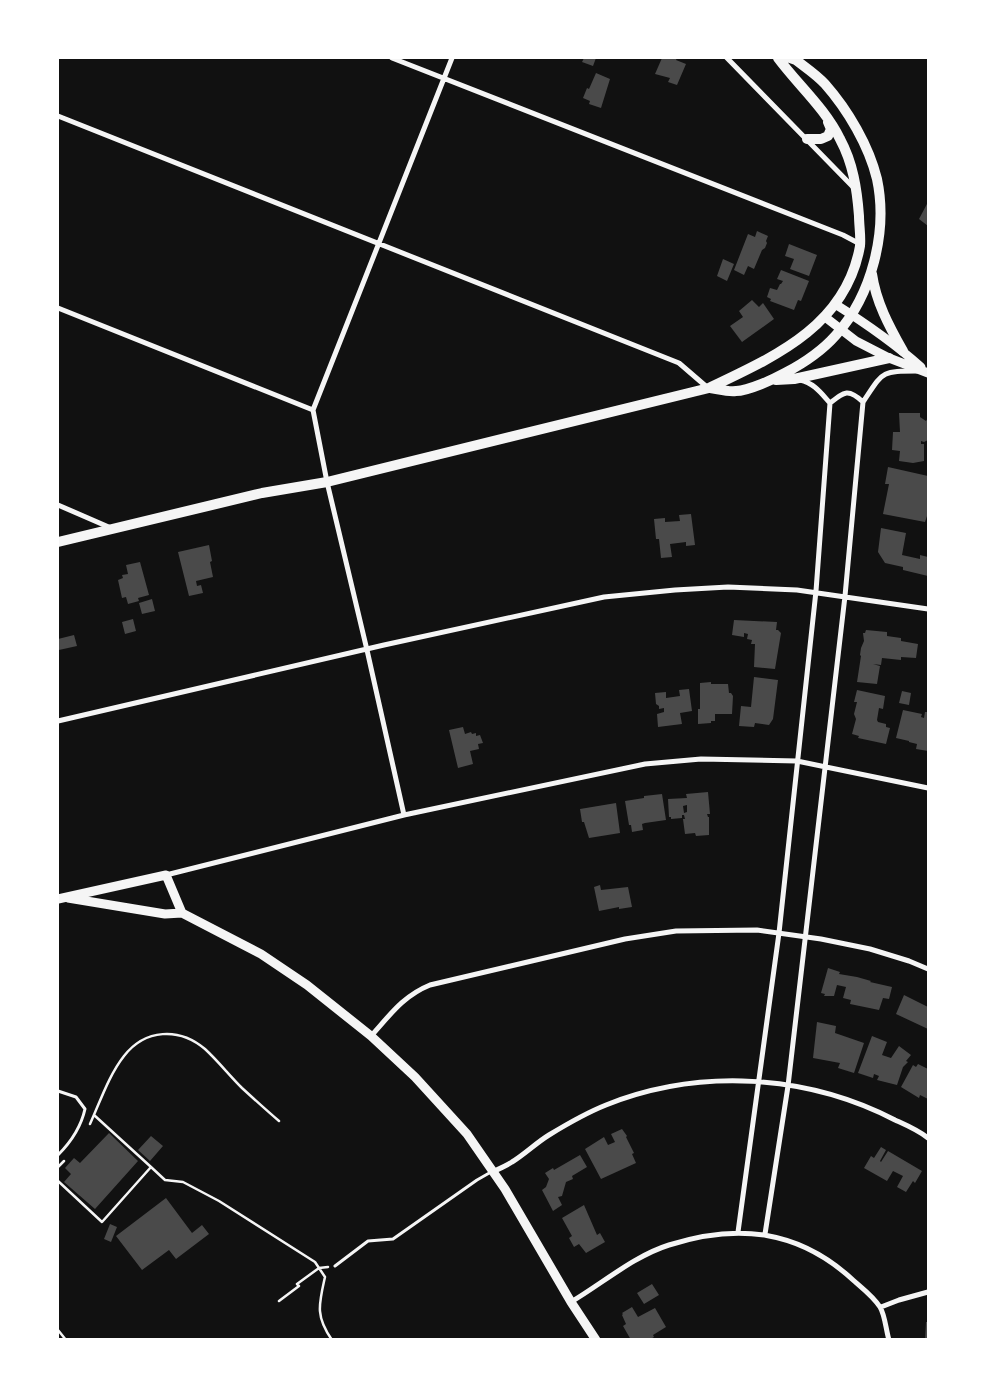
<svg xmlns="http://www.w3.org/2000/svg" width="986" height="1397" font-family="'Asap Condensed',sans-serif">
<rect width="100%" height="100%" fill="#111"/>
<path fill="#4a4a4a" fill-rule="evenodd" d="M584,58h12l-3,8 -11,-4z
M662,58h15l-1,2 10,4 -9,21 -9,-3 2,-4 -15,-4z
M596,73l14,6 -9,29 -12,-4 1,-3 -7,-3 4,-10 2,1z
M928,202v24l-9,-7z
M757,231l11,5 -2,5 1,2 -2,5 -3,2 -8,19 -6,-3 -4,9 -10,-5 14,-36 7,3z
M789,244l28,11 -8,21 -19,-7 4,-10 -9,-3z
M723,259l11,5 -7,17 -10,-5z
M781,270l28,11 -8,20 -3,-1 -4,10 -24,-9 1,-2 -4,-2 3,-9 7,2 3,-6h1l2,-3 -6,-2z
M752,300l7,7 4,-4 11,16 -32,23 -12,-16 13,-9 -4,-6z
M899,413h21v4l6,4 2,-3v22l-4,2 -3,-1v3h3v17l-11,2 -14,-2 1,-10 -8,-1 1,-18h7z
M888,467l40,9v26l-1,9 1,2 -3,9 -42,-8 6,-30h-4z
M691,514l4,31 -9,1v-4l-16,2 2,13 -11,1 -2,-19h-3l-2,-20 11,-1v4l15,-1 -1,-6z
M881,528l25,5 -4,22 18,4v-4l8,2v19l-25,-6v-3l-18,-4 -7,-11z
M209,545l3,16 -2,1 3,15 -17,4 1,5 4,-1 2,8 -14,3 -11,-44z
M140,562l9,33 -11,3 1,3 -11,3 -2,-7 -4,1 -4,-18 5,-2 -1,-3 6,-1 -2,-9z
M152,599l3,12 -13,3 -3,-11z
M133,619l3,12 -11,3 -3,-12z
M734,620l43,2 -1,8h2l3,3 -6,36 -21,-2 1,-23h-4l1,-4 -5,-1 1,-5 -4,-1v4l-12,-2z
M866,630l21,2v4l14,2v3l17,3 -2,14 -15,-1v3l-19,-2 -1,7 -8,-1 7,2 -3,18 -20,-2 4,-26 -1,-1 1,-7 3,-7 -1,-8h2z
M74,635l3,11 -18,4 -1,-11z
M754,677l24,3 -5,39 -4,6 -14,-2 -1,4 -15,-1 2,-20 10,1z
M711,682v2h17l1,9h2l2,3 -1,18h-17v7h-4v2l-13,1v-15h2v-26z
M689,689l3,22 -12,2 2,11 -24,3 -1,-13 7,-2v-4l-5,1v-3l-3,-2 -1,-11 11,-1v6l14,-2 -1,-6z
M857,690l28,6 -2,13 -4,-1 -2,12 1,2 8,2v3l4,1 -4,16 -28,-6 1,-2 -7,-2 4,-15 -2,-5 3,-12h-3z
M902,691l9,2 -2,12 -10,-2z
M903,710l19,4 -1,3 3,1 1,-6h3v39l-12,-2 1,-5 -8,-2v-1l-13,-3z
M463,727l2,7 6,-2 1,2 4,-1v3l4,-1 3,8 -5,1 1,5 -9,2 3,13 -15,4 -9,-38z
M708,792l2,22h-3l1,3h1v18l-13,1 -1,-3 -10,1 -2,-15h2l-1,-4h-2v3l-11,1v-2h-2l-1,-18 19,-1 -1,-4zM687,805v7l-3,1 -1,-7z
M662,794l4,26 -21,3 -3,1 1,6 -11,2 -1,-7h-2l-4,-24 19,-3v-2z
M616,803l4,30 -31,5 -5,-16h-2l-2,-13z
M600,885l1,5 27,-3 4,20 -13,2v-2l-20,4 -5,-24z
M828,968l12,4 -1,2 18,3 14,4 -1,1 22,5 -3,12 -6,-1 -4,12 -29,-6 1,-4 -8,-2 3,-11 -9,-2 -3,11h-10l1,-2 -4,-1z
M904,995l24,12v22l-32,-15z
M817,1022l19,4 -1,7 29,10 -10,30 -16,-5 2,-5 -27,-5z
M872,1036l15,6 -5,13 9,3 8,-12 12,9 -5,6 2,1 -5,5 -6,18 -20,-5 2,-4 -5,-2 -1,4 -15,-5z
M918,1064l10,5v30l-8,-4 -1,3 -18,-11 12,-22 3,2z
M622,1129l5,7 -1,1 8,16 -2,1 4,9 -35,16 -16,-30 19,-12 4,8 7,-3 -4,-8z
M109,1133l29,28 -43,48 -31,-27 7,-8 -6,-6 9,-10 6,5z
M151,1136l12,10 -13,15 -12,-11z
M881,1147l5,3 -6,11 1,1 7,-11 34,20 -7,12 -2,-2 -7,11 -9,-5 6,-11 -10,-5 -6,10 -23,-13 7,-12 3,2z
M580,1155l7,12 -15,9 1,3 -7,3 -4,14 -4,1 4,8 -9,6 -11,-21 4,-3 3,-8 -4,-6 8,-5 1,2z
M166,1198l26,35 10,-8 7,9 -33,25 -7,-9 -27,20 -26,-34z
M584,1205l13,30 3,-2 5,9 -19,11 -7,-9 -5,3 -5,-9 3,-2 -10,-18z
M110,1224l7,3 -6,15 -7,-3z
M652,1284l7,11 -15,9 -7,-11z
M632,1307l6,10 17,-9 11,19 -13,8 1,2 -5,3h-18l-8,-14 3,-2 -4,-9 1,-1 -1,-1z
M926,1322h2v18h-3z"/>
<g fill="none" stroke-linecap="round" stroke-linejoin="round">
<path stroke="#f5f5f5" stroke-width="2.5" d="M90,1124c10,-22 19,-49 34,-68 21,-27 55,-29 81,-7 13,12 24,26 37,39 12,11 24,22 37,33
M58,1167l6,-6
M151,1167l14,13 18,2 36,19 96,61 10,15c-6,27 -10,39 7,63
M58,1181l44,41 49,-55 -57,-52
M279,1301l20,-15 -2,-2 22,-16 9,-1
M58,1330l8,10"/>
<path stroke="#f5f5f5" stroke-width="3" d="M58,1091l18,6 9,12c-4,18 -14,33 -27,46
M335,1266l33,-25 25,-2 84,-59 14,-8"/>
<path stroke="#f5f5f5" stroke-width="5" d="M392,58l451,177 17,9
M727,58l127,130
M58,116l621,247 29,25
M58,308l255,102
M800,380c14,3 21,13 30,23
M58,505l53,23
M58,721l326,-76 220,-48 71,-7 53,-3 69,3 131,19
M404,815l-37,-165 -40,-168 -14,-72 139,-352
M166,875l238,-60 241,-51 56,-5 96,2 131,27
M371,1036c19,-21 32,-40 59,-51l195,-46 51,-8 81,-1 64,9 49,10 39,12 19,8
M492,1172c7,-3 14,-6 20,-10 13,-8 24,-19 37,-27 18,-11 37,-22 57,-30 93,-37 200,-31 289,15 11,5 23,10 33,18
M738,1232l41,-299 37,-342 14,-188c14,-11 18,-15 33,-1
M765,1234l23,-148 57,-490 18,-194c20,-30 17,-31 54,-31
M571,1302c32,-19 63,-46 98,-57 69,-22 130,-15 184,35 9,8 20,16 27,27 5,8 6,23 9,33
M881,1307l18,-7 29,-8"/>
<path stroke="#f5f5f5" stroke-width="9" d="M835,304c30,19 59,39 86,63
M825,317l31,24 33,17 39,15
M68,898l97,16 17,-1
M58,899l108,-24 16,38 79,41 46,31 64,51 44,41 52,57 38,55 66,113 25,38"/>
<path stroke="#f5f5f5" stroke-width="10" d="M807,139h14l7,-3 3,-7 -3,-7
M872,274c4,28 17,52 31,77
M776,380l18,-1 95,-21
M710,388c8,1 17,4 26,3 12,0 38,-12 49,-18 19,-10 37,-22 51,-38 36,-40 52,-104 41,-156 -8,-33 -29,-69 -52,-95 -8,-9 -20,-17 -29,-24l-6,-2
M58,542l204,-49 65,-11 382,-94c65,-31 137,-62 151,-142 1,-9 -1,-21 -1,-30 -2,-27 -6,-53 -19,-77 -15,-31 -42,-54 -62,-81"/>
</g>
<rect width="986" height="1397" fill="none" stroke="#ffffff" stroke-width="118"/>
</svg>
